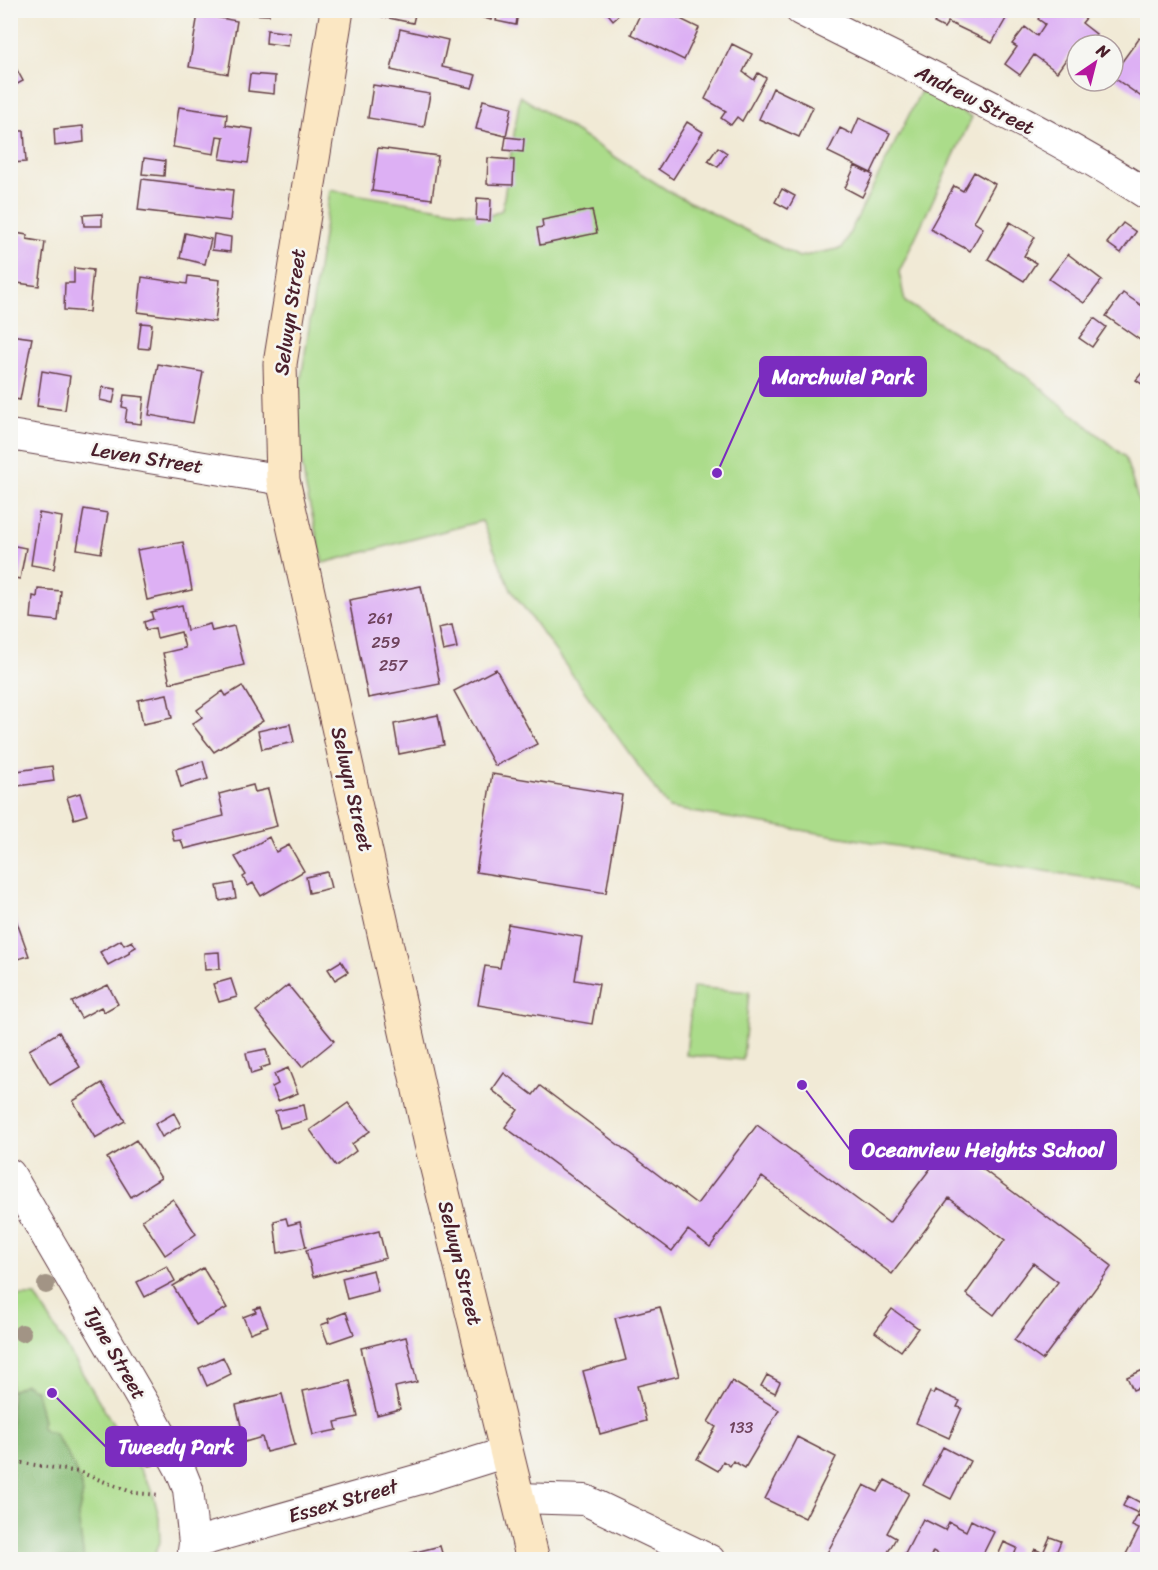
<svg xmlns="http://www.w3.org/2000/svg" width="1158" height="1570" font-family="Sriracha,sans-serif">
<rect width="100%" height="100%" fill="#f6f6f2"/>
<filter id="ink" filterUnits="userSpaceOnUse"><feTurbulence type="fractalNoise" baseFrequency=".0167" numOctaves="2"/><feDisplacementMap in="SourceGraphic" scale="12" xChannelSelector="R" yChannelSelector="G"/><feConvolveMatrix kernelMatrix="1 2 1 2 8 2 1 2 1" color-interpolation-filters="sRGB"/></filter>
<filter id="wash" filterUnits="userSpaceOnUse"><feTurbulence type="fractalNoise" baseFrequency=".008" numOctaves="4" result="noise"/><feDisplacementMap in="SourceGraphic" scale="24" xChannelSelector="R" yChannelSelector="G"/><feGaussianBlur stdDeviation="1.35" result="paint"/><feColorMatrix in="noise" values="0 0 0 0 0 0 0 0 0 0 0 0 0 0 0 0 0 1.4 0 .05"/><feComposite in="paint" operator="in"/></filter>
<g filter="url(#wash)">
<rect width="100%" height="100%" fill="#f1ead6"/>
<path fill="#abdc8a" stroke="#7a7e5a" stroke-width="1.5" d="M921,91l51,26 -73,155 6,30 124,76 96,79 22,71 -7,88 8,7 -1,265 -478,-80 -158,-218 -29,-69 -159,42 -17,-74 -11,-70 35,-229 159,26 13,-6 18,-114 150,96 129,65 43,-9z
M693,987l56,5 -6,68 -57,-5z
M11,1296h25l116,193 7,28 1,25 -7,17 -142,1z"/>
<path fill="#88bc76" stroke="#696e50" stroke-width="1.5" d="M25,1384l11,6 7,31 -2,5 5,5 8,2 13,20 13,27 3,13 -5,23 6,43h-73v-168z"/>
<g id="blocks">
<path fill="#ddb0f4" d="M244,10h25v5l-25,-1z
M380,10h36l-3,13 -34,-7z
M457,10h36l-2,10z
M498,10l20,2 -2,13 -20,-4z
M605,10h19l-11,10z
M642,10h20l37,18 -15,32 -53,-26z
M927,10h84l-19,33 -44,-21 -4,6 -10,-5 4,-6z
M1044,10h34l9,7 -5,6 14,11 -8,11 -11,-1 -20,28 -23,-17 -14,20 -15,-11 12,-17 -5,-3 13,-17 12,9 8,-12 -7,-5z
M198,14l39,7 -9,53 -39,-7z
M400,29l48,11 -6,27 34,8 -4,13 -81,-18z
M267,30l23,3 -2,13 -22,-3z
M1139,38l9,6v47l-5,7 -30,-21v-3z
M732,44l20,10 -9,18 11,8 4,-7 8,5 -24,43 -5,-4 -6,8 -10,-7 5,-7 -21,-12z
M10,57l13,24 -13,7z
M250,74l25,2 -1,18 -26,-3z
M373,85l57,9 -6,33 -56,-9z
M773,88l40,19 -14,30 -40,-18z
M483,100l29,7 -6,29 -30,-7z
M179,107l48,7 -1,11 27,4 -5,34 -28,-4 4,-22 -7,-1 -3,18 -41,-7z
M859,118l31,15 -19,40 -43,-21 12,-24 12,6z
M687,122l16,10 -30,47 -15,-10z
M83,126l1,16 -29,4 -1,-17z
M10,131h14l2,31 -16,1z
M506,137l18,2 -1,13 -19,-2z
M718,147l9,6 -9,14 -10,-6z
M378,148l60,8 -6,43 -60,-8z
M144,158l21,3 -1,15 -22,-2z
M488,158l26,2 -1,25 -26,-1z
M855,166l18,9 -11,22 -17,-9z
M974,172l21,12 -21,38 9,6 -13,23 -40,-22 24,-43 9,5z
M142,179l91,11 -3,31 -92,-11z
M782,189l13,7 -7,13 -13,-7z
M477,198l14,1 -1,22 -14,-1z
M592,210l5,23 -57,12 -3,-17 6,-1 -1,-7z
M102,214v12h-18l-1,-11z
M1010,222l25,15 -11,19 12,7 -12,18 -36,-22z
M1123,223l13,9 -15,21 -14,-10z
M10,232l17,3v4l18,3 -6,44 -29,-4z
M185,233l26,6 -6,25 -25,-6z
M214,234l17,3 -1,15 -18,-2z
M1068,254l34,26 -18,23 -35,-24z
M74,268l19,2 -4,42 -25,-2 1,-27h9z
M188,276l32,4 -5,42 -77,-10 4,-35 45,7z
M1123,293l25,17v20l-8,10 -34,-24z
M1094,318l12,9 -14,20 -13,-9z
M141,323l11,1 -3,25 -11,-1z
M10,335l22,3 -12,62 -10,-2z
M158,364l45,8 -10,51 -44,-8z
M1145,369l3,2v17l-12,-8z
M42,371l28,5 -5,34 -28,-4z
M102,387l14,2 -3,14 -13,-3z
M124,395l20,2 -3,27 -16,-2 2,-14 -5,-1z
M84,509l24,4 -7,40 -24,-4z
M39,513l23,4 -8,52 -23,-4z
M183,542l9,48 -45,10 -10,-50z
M10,545l16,3 -6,31 -10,-2z
M421,586l19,98 -72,14 -19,-98z
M38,589l23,2 -3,30 -27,-3 2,-22 4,1z
M182,605l5,25 23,-6 2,7 22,-5 10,39 -74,18 -7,-30 22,-5 -4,-16 -24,6 -2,-10 -9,2 -2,-8 9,-3 -2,-7z
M452,625l5,23 -14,3 -5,-23z
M496,669l41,75 -42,22 -41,-75z
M242,686l21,35 -49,31 -22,-28 10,-7 -5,-7 26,-19 3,5z
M167,694l5,24 -29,6 -5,-24z
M438,715l6,30 -45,9 -5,-30z
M290,724l4,18 -32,7 -4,-18z
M203,761l5,18 -27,8 -5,-18z
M52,766l2,15 -36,5 -1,-15z
M492,774l130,21 -16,98 -130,-21z
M253,785l2,7 13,-3 9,37 -93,23 -3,-9 -7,1 -3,-12 53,-13 -5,-22z
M80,793l7,22 -13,4 -7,-22z
M269,837l7,15 13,-7 15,26 -43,25 -8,-13 -5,3 -5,-9 3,-2 -11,-18z
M327,872l4,16 -22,5 -3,-16z
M233,883l3,15 -16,3 -3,-15z
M14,914l15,42 -19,5v-46z
M508,924l74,13 -7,43 24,4 -7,40 -114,-19 7,-39 15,2z
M121,940l3,5 8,-4 4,6 -7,4 1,2 -22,12 -8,-13z
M219,952l1,17 -15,1 -1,-17z
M341,961l7,11 -13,8 -7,-11z
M231,979l6,18 -18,5 -6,-18z
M108,985l10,19 -14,8 -3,-5 -20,11 -9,-16z
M288,985l46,56 -32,26 -46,-56z
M59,1032l21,35 -30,18 -21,-35z
M266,1049l4,16 -10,3 1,3 -10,3 -5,-21z
M288,1068l10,25 -20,8 -6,-14 6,-3 -4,-10z
M504,1073l29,22 7,-9 157,118 60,-79 132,98 60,-79 163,122 -70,94 -28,-20 44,-58 -25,-19 -39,52 -28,-21 39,-54 -56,-42 -57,76 -130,-97 -52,70 -22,-17 -16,21 -167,-124 13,-17 -26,-20z
M102,1083l23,38 -30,17 -22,-37z
M348,1103l22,28 -18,13 4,7 -20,15 -26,-36z
M304,1105l3,15 -27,8 -5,-17z
M174,1113l7,13 -19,11 -7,-13z
M136,1140l25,38 -30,19 -24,-39z
M173,1199l23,35 -31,21 -23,-35z
M286,1218l2,7 12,-3 6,25 -28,6 -4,-32z
M379,1231l7,27 -73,19 -7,-27z
M167,1266l8,15 -30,16 -8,-15z
M203,1268l24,40 -31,17 -23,-39z
M373,1270l5,21 -31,8 -5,-21z
M260,1307l8,19 -18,7 -7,-16 13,-5 -2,-3z
M660,1307l19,69 -42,10 9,35 -46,13 -17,-63 43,-11 -11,-42z
M892,1309l26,19 -17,23 -26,-19z
M346,1312l8,22 -26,9 -7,-18 8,-3 -1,-3z
M406,1337l11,45 -22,5 5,22 -23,6 -16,-67z
M223,1357l8,17 -24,12 -8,-18z
M1148,1368v16l-15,6 -6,-13z
M767,1375l13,7 -5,11 -14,-7z
M350,1381l8,36 -23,5 2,8 -24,5 -10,-44z
M732,1381l47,29 -34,58 -12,-7 -3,5 -7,-5 -5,10 -21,-12 19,-32 -8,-5z
M935,1390l25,11 -3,6 5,1 -13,30 -33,-15 14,-31 3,2z
M282,1394l13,51 -29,7 -4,-15 -17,5 -9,-37z
M797,1437l39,20 -31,61 -40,-19z
M943,1447l27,14 -19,38 -28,-14z
M885,1480l24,13 -22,40 9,5 -12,21 -9,-5 -3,6h-33l-12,-7 37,-68 14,7z
M1128,1496l15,8 -5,9 -15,-7z
M1138,1515l10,5v40h-25l16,-31 -7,-3z
M923,1519l22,11 4,-8 17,9 5,-11 23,12 -14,28h-31l-16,-9 -4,9h-14l-10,-6z
M1050,1537l11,4 -8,19h-23l5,-11 8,4z
M1004,1542l13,6 -5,12h-16z
M440,1546l4,14h-56v-1z"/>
</g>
</g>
<g filter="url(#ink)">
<use href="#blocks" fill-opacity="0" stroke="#633d45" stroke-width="1.5"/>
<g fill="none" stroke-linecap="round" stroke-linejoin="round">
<g stroke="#633d45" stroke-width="32">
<path id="street" d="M800,10c116,60 238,114 348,185
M10,435l273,45
M10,1174l136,233 34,62 8,20 6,54
M518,1498l67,2 125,60
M192,1560l2,-17 233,-66 80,-25"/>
</g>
<g stroke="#633d45" stroke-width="35">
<path id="secondary" d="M337,10l-57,354 3,116 148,664 102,416"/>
</g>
<path stroke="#633d45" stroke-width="4" stroke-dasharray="1.5 4.5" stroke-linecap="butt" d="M10,1461l69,11 55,21 27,2"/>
<use href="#street" stroke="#fff" stroke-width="30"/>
<use href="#secondary" stroke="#fbe7c3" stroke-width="33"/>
</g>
<g fill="#a29485">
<circle cx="46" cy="1285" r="9"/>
<circle cx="22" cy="1333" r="9"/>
<circle cx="150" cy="1458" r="9"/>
</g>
</g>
<g text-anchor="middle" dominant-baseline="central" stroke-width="5" stroke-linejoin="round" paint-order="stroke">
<g font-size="16" fill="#6f435d">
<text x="380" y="618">261</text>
<text x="386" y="642">259</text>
<text x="393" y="665">257</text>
<text x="741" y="1427">133</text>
</g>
<g font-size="20" fill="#4a1f2b" stroke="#f6f6f2">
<text transform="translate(975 100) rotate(27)">Andrew Street</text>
<text transform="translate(290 312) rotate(-82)">Selwyn Street</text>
<text transform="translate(147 458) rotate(9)">Leven Street</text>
<text transform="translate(352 789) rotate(77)">Selwyn Street</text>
<text transform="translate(460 1263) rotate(76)">Selwyn Street</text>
<text transform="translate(115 1353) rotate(60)">Tyne Street</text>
<text transform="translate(343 1501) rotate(-16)">Essex Street</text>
</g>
</g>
<path fill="none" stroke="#7b2cbf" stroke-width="2" d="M717 473L760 377M802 1085L850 1150M52 1393L106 1447"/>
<g fill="#7b2cbf" stroke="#f6f6f2" stroke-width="2">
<circle cx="717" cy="473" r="6"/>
<circle cx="802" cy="1085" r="6"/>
<circle cx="52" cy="1393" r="6"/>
</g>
<g fill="#7b2cbf" stroke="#7b2cbf" stroke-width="2">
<rect x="760" y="357" width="166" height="39" rx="6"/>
<rect x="850" y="1130" width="266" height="39" rx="6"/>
<rect x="106" y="1427" width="140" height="39" rx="6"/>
</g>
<g font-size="21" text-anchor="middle" font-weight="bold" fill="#fff">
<text x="843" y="384">Marchwiel Park</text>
<text x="983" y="1157">Oceanview Heights School</text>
<text x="176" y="1454">Tweedy Park</text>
</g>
<rect width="1158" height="1570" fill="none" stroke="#f6f6f2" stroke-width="36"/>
<g transform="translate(1095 63) rotate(35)"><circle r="28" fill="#f6f6f2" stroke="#b1a0a2" stroke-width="1.5"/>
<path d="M0-4.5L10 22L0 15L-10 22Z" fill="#b5179e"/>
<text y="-9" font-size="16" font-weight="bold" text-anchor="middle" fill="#4a1f2b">N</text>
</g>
</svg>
